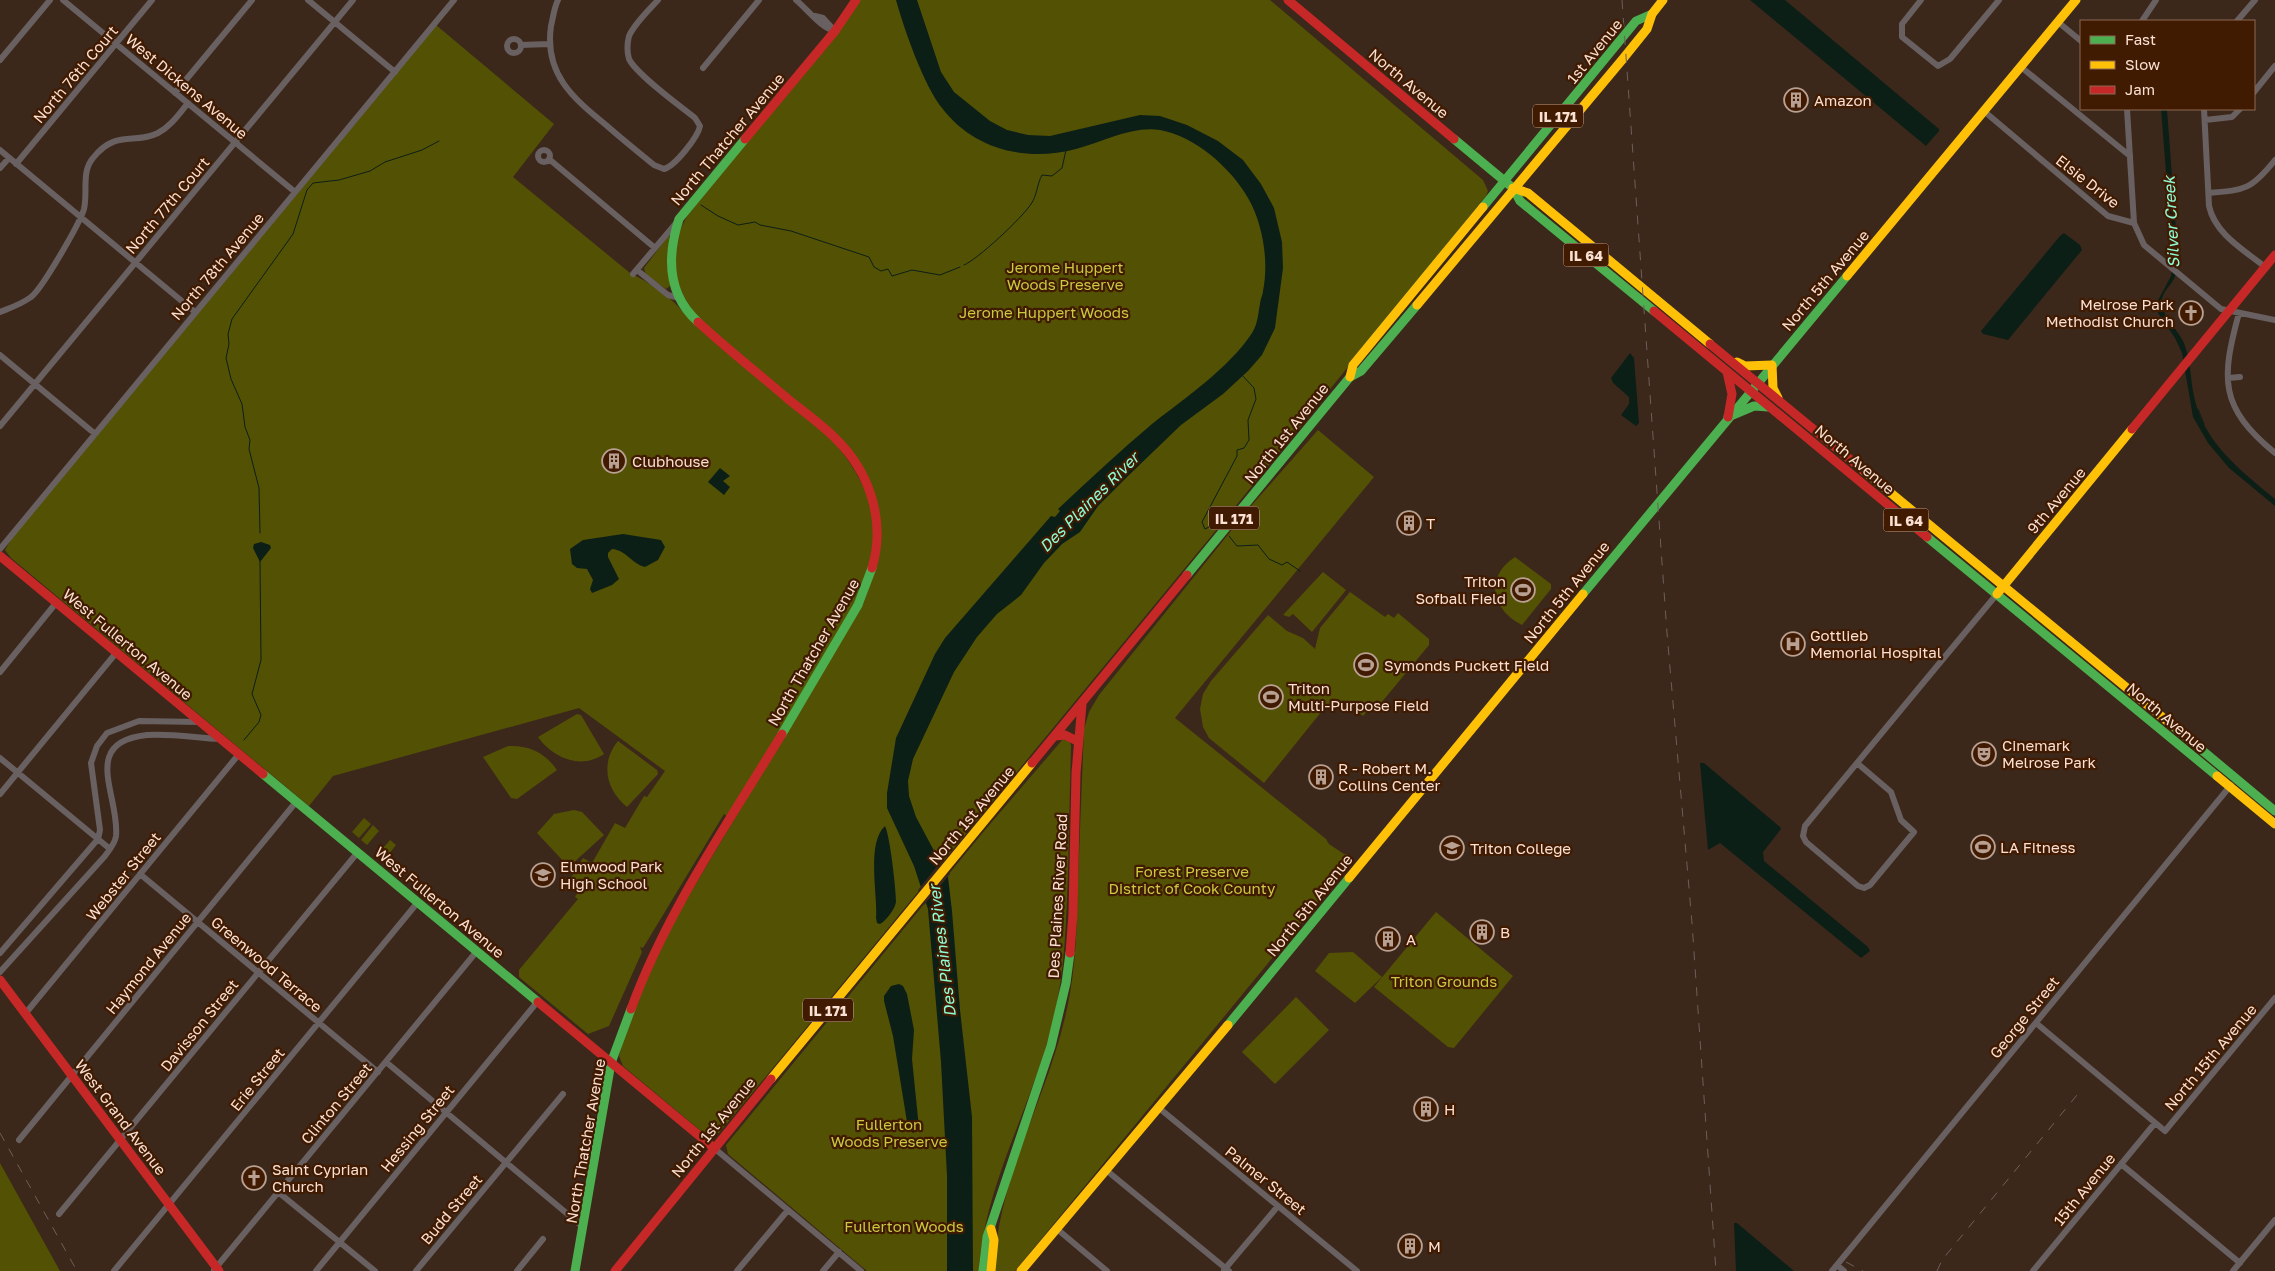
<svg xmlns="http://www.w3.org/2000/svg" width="2275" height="1271" font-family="'Golos Text',sans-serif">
<rect width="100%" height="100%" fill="#3c281a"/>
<path fill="#535104" d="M860,0h410l213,180 5,11 -2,5 -264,327 -440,534 -63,76 -11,4 -85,-71 -4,-10 3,-12 18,-52 30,-65 194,-325 13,-38 3,-34 -22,-68 -162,-146c-24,-34 -31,-64 -8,-101z
M436,25l118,99 -41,53 117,96c19,9 41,24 54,40l144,122c37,42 59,86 38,143 -3,11 -9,21 -14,32l-124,207 -4,-3 -81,134 -3,-1 2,5 -33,74 -21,8 -69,-57v-7l59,-71 -3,-2 7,-12 -11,-7 12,-20 9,5 23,-40 10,5 19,-32 3,1 18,-26 -86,-63 -246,68 -24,30 -298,-248 -6,-8 7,-12z
M669,235l1,51 -4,3 -20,-14 -2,-7z
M1318,430l56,47 -199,241 151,121 3,5 15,10h4l4,7 -337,410h-21c4,-97 53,-170 73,-262 9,-42 10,-86 11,-129 2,-50 4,-101 6,-151l5,-17 10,-17 152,-189z
M1515,557l36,27v5l-29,36c-30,-15 -38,-48 -7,-68z
M1323,572l23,18 -34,42 -19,-18 -4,3 -6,-2z
M1350,592l35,25 3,-3 6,4 4,-5 31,26v6l-48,58 -4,-3 -14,16 -19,-16 -3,3 -4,-2 -7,8 -4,-3 -62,77 -55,-45 -6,-11 -3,-18 3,-15 8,-13 57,-66 19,16 16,7 12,11 5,-21z
M577,714l4,1 23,39c-23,16 -51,4 -66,-17z
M1063,739l7,3 1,4c-1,41 -2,83 -3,125 -2,54 -3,109 -18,161 -21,80 -66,155 -71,239h-112l-139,-117 -2,-9 259,-315z
M618,741l39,29 1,4 -31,33c-21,-17 -27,-44 -9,-66z
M508,746c22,-1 37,7 49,24l-40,29 -6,-1 -28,-41z
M574,810l8,2 22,23 -33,30 -5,-1 -29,-31 17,-19z
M364,818l7,6 -12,14 -7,-6z
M373,825l6,6 -12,14 -6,-5z
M390,840l6,5 -11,14 -7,-5z
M1436,912l77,64 -59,72 -6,-1 -74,-60z
M1353,952l29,25 -27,26 -40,-32 14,-18z
M1296,997l33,33 -54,54 -33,-32z
M0,1163l60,108h-60z"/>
<path fill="#0c1f17" d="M896,0h21l24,72 13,20 36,29 17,9 21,5 22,1 90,-21 20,1 27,9 31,16 25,19 18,24 13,24 8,34 1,26 -8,60 -13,27 -14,16 -25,23 -42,31 -52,50 -31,31 -18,26 -18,12 -18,19 -23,32 -24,19 -20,23 -23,35 -41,87 -5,22 1,15 7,21 32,60 4,34 8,99 12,107 1,154h-26v-95l-6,-114 -13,-153 -14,-43 -27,-58v-15l9,-55 39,-84 10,-16 106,-122 4,1 5,-6 -2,-2c31,-29 62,-58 94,-85 33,-26 77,-56 100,-91 6,-10 6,-19 8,-29 0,-5 3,-9 3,-13 6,-30 0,-67 -15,-93 -17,-30 -53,-62 -88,-68 -29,-4 -57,12 -84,19 -50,13 -102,1 -134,-41 -18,-22 -38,-79 -46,-108z
M1750,0h35l154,129v2l-13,15z
M2161,109h6l11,148c0,8 -1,15 -4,22 -4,7 -11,13 -12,20 -2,16 17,31 22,44 7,18 6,35 10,53 9,46 47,75 81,103v7l-46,-38 -21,-25 -15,-26 -11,-64 -7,-15 -17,-25 -2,-9 15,-28 2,-14z
M2064,233l16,12 2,5 -74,90 -25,-6 -2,-3 79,-95z
M1630,353l4,5 5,65 -3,3 -15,-11 8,-11v-7l-16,-14 -2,-5z
M720,468l10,8 -7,5 7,6 -6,8 -16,-13z
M623,534l38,6 4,7 -7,13 -13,7c-13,-3 -19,-17 -33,-18l-4,4v4l11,22 -7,6 -20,8 -2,-4 3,-9 -6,-11 -10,-1 -5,-4 -2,-15 13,-9z
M261,542l9,3 1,3 -11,14 -7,-14 1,-4z
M1700,763h4l76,64 1,2 -18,23 1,9 104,86 2,4 -9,7 -141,-115 -12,7z
M885,826c5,10 11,63 11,76 -1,7 -10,19 -16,22l-3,-1 -1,-5c2,-22 -10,-75 9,-92z
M899,984l4,2 4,8 7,36 -2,29 7,69 -6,5 -5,-5 -15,-92 -9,-35v-5l7,-10z
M1734,1223h3l57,48h-58z"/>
<path fill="#3c281a" d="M943,859l7,15 -26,31 -6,-15z"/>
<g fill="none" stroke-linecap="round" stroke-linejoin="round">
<path stroke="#0c1f17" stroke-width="1" d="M701,205l17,11 20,9 17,-3 5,3 31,6 78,26 5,10 7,4 7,-2 4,7 20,-6 28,5 20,-8
M964,265c13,-5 59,-48 67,-61 6,-8 6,-20 11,-29l10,1 10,-8 4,-18
M2198,409l6,15
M1217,526l-4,-1 -8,4 -3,-7 35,-66v-6l7,-2 5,-8 -1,-20 8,-21 -2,-11 -12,-13
M260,533l-1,-45 -10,-39 1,-9 -5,-13 -3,-23 -11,-25 -5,-21 3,-14 -1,-10 4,-15 61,-85 14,-44 6,-7 26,-3 31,-9 15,-9 37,-12 17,-9
M1229,536l8,10 21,-1 11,14 13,6 5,-3 13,9
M244,740l15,-18 2,-7 -9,-21 9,-34 -1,-99"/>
<path stroke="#696061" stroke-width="6" d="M63,0l232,192
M308,0l87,72
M558,0c-4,8 -5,18 -7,26 -7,48 22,72 55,99 16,14 32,27 48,40l10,4c11,-3 34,-32 36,-43l-5,-8c-15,-12 -59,-44 -66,-59 -2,-7 -2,-15 0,-23 6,-13 19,-25 29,-36
M796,0c12,10 25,28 39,31
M1921,0l-19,24v13l36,29 12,-7 49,-59
M815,16l8,2 12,13
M2142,21l14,-21
M2237,21l18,-21
M2058,22l23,19
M507 46a7 7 0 1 1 14 0a7 7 0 1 1-14 0Z
M521,45l28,-1
M0,60l50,-60
M2021,67l109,89
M703,68l56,-68
M2254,92l21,-26
M175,93l77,-93
M2127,109l7,114
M2204,109l5,97c6,28 35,44 56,61
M1985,112l123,104 26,7 10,22 77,64 54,11
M2205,120l27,-3 8,-8
M538 156a6 6 0 1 1 12 0a6 6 0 1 1-12 0Z
M0,150l195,162
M549,159l106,89
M16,164l136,-164
M0,168l9,-10
M2209,193c36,-3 42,-3 66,-33
M637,270l31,25 11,3
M633,274l44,-52
M0,312c10,-4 22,-8 31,-15 11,-8 49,-74 53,-88 4,-17 -3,-37 9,-51 23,-29 41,-13 65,-25 13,-7 21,-19 30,-30
M2239,313c-18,66 -20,94 36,140
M0,355l94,78
M2228,378l12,-1
M0,426l353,-426
M0,549l454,-549
M0,672l56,-69
M0,758l110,91
M1857,763l34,29 10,28 13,12 -44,53 -6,3 -6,-2 -52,-44 -3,-6 2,-10c63,-77 128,-155 192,-232
M0,794l116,-141
M140,874l238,198
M0,953l98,-114 2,-9 -9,-67 6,-17 10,-13 32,-12 61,1
M0,972l105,-116c4,-6 10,-12 11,-20 4,-40 -37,-94 31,-101 24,-2 50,3 73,4
M25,1014l214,-260
M2036,1023l129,108 110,-133
M386,1062l197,165
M1159,1108l198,163
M19,1140l277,-338
M714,1148l147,123
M2121,1164l119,99
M1106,1170l123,101
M278,1192l97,79
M59,1214l299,-362
M1057,1229l50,42
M1837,1265l7,6
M214,1270l263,-319
M1224,1270l54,-64
M114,1271l304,-369
M316,1271l222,-270
M416,1271l147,-177
M517,1271l26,-32
M737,1271l51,-61
M823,1271l16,-19
M1832,1271l399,-486
M2033,1271l122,-148
M2233,1271l42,-51"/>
<path stroke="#4caf50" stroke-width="9" d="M1454,139l59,49 7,13 134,110
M1483,207l153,-186 16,-7
M698,322c-31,-28 -31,-66 -19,-103l66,-80
M1728,417l26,-11 15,1
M1927,537l290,239
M1187,575l163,-198 11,-6 56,-66
M1583,594l264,-318
M2173,726l102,85
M782,734l76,-129 14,-37
M263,774l275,228
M1228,1025l121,-147
M575,1271l36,-208 20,-54
M983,1271l4,-34 64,-191 15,-63 4,-30"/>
<path stroke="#ffc107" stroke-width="9" d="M1513,188l15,5 182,151
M1847,276l229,-276
M1417,305l205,-245 25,-31 5,-15 11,-14
M1737,362l8,4 27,-1 1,23 5,10
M1350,377l3,-12 130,-158
M1863,470l310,256
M1997,594l135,-165
M2217,776l58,48
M1349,878l234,-284
M771,1079l261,-316
M991,1229l3,11 -3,31
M1021,1271l207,-246"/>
<path stroke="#c62828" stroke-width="9" d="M1288,0l166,139
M745,139l90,-108 21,-31
M1654,311l273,226
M698,322c29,27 60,51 90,77 16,13 33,25 47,39 35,34 51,83 37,130
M1710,344l153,126
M1727,372l5,22 -4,23
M2132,429l143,-174
M0,556l263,218
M1055,736l10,-1 12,6
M1032,763l155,-188
M1070,953l3,-39 3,-141 6,-69
M0,980l219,291
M538,1002l176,146
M631,1009c36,-98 97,-186 151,-275
M615,1271l156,-192"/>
<path stroke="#6c5f5b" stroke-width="1" stroke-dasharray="9 9" stroke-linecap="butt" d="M1622,0l45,633 25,290 24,348
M0,1133l77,138
M1846,1262l17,9
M1937,1271l5,-11 135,-165"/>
</g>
<defs>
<g id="building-ring" transform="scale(1.25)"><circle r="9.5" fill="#401a01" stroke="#b8a092" stroke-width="1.5"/><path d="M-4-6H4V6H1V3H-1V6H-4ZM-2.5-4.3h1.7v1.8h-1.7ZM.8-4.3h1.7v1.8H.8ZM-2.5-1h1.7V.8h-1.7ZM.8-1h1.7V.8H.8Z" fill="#b8a092"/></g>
<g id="church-ring" transform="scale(1.25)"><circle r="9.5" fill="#401a01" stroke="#b8a092" stroke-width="1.5"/><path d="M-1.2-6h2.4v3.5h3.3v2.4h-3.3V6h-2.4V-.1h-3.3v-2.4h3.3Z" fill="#b8a092"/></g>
<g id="stadium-ring" transform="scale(1.25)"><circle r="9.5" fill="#401a01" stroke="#b8a092" stroke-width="1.5"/><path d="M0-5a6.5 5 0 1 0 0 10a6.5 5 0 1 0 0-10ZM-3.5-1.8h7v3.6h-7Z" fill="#b8a092"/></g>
<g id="hospital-ring" transform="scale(1.25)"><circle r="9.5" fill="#401a01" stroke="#b8a092" stroke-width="1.5"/><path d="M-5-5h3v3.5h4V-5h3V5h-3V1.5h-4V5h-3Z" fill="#b8a092"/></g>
<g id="theatre-ring" transform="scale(1.25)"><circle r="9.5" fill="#401a01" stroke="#b8a092" stroke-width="1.5"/><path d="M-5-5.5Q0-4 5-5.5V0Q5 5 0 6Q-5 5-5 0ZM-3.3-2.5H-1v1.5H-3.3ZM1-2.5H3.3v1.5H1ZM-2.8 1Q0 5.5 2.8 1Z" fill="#b8a092"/></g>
<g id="university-ring" transform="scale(1.25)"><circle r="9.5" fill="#401a01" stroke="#b8a092" stroke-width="1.5"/><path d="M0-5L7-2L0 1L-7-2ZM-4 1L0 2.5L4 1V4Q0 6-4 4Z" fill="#b8a092"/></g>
<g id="school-ring" transform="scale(1.25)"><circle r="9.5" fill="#401a01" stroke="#b8a092" stroke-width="1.5"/><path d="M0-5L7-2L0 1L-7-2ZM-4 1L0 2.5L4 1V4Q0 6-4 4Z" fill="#b8a092"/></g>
</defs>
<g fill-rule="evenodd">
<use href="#building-ring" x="1796" y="100"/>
<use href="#church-ring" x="2191" y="313"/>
<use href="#building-ring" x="614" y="461"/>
<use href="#building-ring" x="1409" y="523"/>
<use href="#stadium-ring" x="1523" y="590"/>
<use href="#hospital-ring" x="1793" y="644"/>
<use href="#stadium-ring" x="1366" y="665"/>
<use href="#stadium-ring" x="1271" y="697"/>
<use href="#theatre-ring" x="1984" y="754"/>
<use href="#building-ring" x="1321" y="777"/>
<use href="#stadium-ring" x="1983" y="847"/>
<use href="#university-ring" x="1452" y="848"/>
<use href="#school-ring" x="543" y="875"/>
<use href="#building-ring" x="1482" y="932"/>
<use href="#building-ring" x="1388" y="939"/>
<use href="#building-ring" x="1426" y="1109"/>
<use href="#church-ring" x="254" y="1178"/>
<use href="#building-ring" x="1410" y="1246"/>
</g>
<g text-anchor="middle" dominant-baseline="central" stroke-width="4.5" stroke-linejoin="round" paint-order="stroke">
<g fill="#401a01" stroke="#c2a593" stroke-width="1">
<rect x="1533" y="104.5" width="50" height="23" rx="4"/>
<rect x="1563.5" y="243.5" width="45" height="23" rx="4"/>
<rect x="1209" y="506.5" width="50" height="23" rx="4"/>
<rect x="1883.5" y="508.5" width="45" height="23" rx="4"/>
<rect x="803" y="998.5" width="50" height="23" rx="4"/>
</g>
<g font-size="14" font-weight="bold" fill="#fae0d2">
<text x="1558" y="116">IL 171</text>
<text x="1586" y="255">IL 64</text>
<text x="1234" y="518">IL 171</text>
<text x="1906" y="520">IL 64</text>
<text x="828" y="1010">IL 171</text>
</g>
<g font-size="15" fill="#fae0d2" stroke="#401a01">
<text transform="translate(1594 51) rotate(-51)">1st Avenue</text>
<text transform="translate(75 74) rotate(-50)">North 76th Court</text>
<text transform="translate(1409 83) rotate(40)">North Avenue</text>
<text transform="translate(187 86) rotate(40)">West Dickens Avenue</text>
<text transform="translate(727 139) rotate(-50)">North Thatcher Avenue</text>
<text transform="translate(2088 181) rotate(38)">Elsie Drive</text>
<text transform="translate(167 205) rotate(-50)">North 77th Court</text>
<text transform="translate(217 266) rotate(-50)">North 78th Avenue</text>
<text transform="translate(1825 280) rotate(-50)">North 5th Avenue</text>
<text transform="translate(1286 433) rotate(-51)">North 1st Avenue</text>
<text transform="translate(1855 459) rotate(40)">North Avenue</text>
<text transform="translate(2056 500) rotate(-50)">9th Avenue</text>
<text transform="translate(1566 592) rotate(-51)">North 5th Avenue</text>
<text transform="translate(128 644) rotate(40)">West Fullerton Avenue</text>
<text transform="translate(813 652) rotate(-60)">North Thatcher Avenue</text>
<text transform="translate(2167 717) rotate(40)">North Avenue</text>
<text transform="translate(971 815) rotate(-50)">North 1st Avenue</text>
<text transform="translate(123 876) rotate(-51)">Webster Street</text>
<text transform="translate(1057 896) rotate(-87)">Des Plaines River Road</text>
<text transform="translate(440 902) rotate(40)">West Fullerton Avenue</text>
<text transform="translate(1309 905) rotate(-51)">North 5th Avenue</text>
<text transform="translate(148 963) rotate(-51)">Haymond Avenue</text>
<text transform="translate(267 964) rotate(40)">Greenwood Terrace</text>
<text transform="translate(2024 1017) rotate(-51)">George Street</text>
<text transform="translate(199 1025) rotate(-51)">Davisson Street</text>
<text transform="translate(2210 1057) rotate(-50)">North 15th Avenue</text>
<text transform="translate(257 1079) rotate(-51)">Erie Street</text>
<text transform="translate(336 1103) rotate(-50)">Clinton Street</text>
<text transform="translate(121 1117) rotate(53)">West Grand Avenue</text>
<text transform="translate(713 1127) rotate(-51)">North 1st Avenue</text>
<text transform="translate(417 1128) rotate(-51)">Hessing Street</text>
<text transform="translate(585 1141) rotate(-80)">North Thatcher Avenue</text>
<text transform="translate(1266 1180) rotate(39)">Palmer Street</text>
<text transform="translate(2084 1189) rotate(-51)">15th Avenue</text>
<text transform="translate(451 1209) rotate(-50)">Budd Street</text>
</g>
<g font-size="15" fill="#fae0d2" stroke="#401a01" text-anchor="start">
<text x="1814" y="100">Amazon</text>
<text x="2174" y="304" text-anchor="end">Melrose Park<tspan x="2174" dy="17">Methodist Church</tspan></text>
<text x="632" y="461">Clubhouse</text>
<text x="1426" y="523">T</text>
<text x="1506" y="581" text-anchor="end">Triton<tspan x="1506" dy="17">Sofball Field</tspan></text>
<text x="1810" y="635">Gottlieb<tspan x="1810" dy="17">Memorial Hospital</tspan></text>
<text x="1384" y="665">Symonds Puckett Field</text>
<text x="1288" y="688">Triton<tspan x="1288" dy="17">Multi-Purpose Field</tspan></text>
<text x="2002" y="745">Cinemark<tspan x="2002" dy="17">Melrose Park</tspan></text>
<text x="1338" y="768">R - Robert M.<tspan x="1338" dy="17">Collins Center</tspan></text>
<text x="2000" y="847">LA Fitness</text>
<text x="1470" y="848">Triton College</text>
<text x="560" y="866">Elmwood Park<tspan x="560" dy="17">High School</tspan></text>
<text x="1500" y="932">B</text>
<text x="1406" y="939">A</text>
<text x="1444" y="1109">H</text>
<text x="272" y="1169">Saint Cyprian<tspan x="272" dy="17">Church</tspan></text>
<text x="1428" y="1246">M</text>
</g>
<g font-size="15" fill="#c9ca41" stroke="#401a01">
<text x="1065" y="267">Jerome Huppert<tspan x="1065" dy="17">Woods Preserve</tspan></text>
<text x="1044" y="312">Jerome Huppert Woods</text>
<text x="1192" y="871">Forest Preserve<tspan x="1192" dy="17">District of Cook County</tspan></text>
<text x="1444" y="981">Triton Grounds</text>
<text x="889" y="1124">Fullerton<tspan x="889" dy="17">Woods Preserve</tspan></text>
<text x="904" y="1226">Fullerton Woods</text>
</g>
<g font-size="16" font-style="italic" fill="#8dfcd7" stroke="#401a01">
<text transform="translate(2171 222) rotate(-93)">Silver Creek</text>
<text transform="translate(1089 502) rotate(-45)">Des Plaines River</text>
<text transform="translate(942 951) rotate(-97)">Des Plaines River</text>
</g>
</g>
<rect x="2080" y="20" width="175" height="90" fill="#401a01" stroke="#8a6955"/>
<rect x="2090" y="36" width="25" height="8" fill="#4caf50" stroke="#8a6955"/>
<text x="2125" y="45" font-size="15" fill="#fae0d2">Fast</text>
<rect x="2090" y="61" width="25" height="8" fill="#ffc107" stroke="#8a6955"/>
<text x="2125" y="70" font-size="15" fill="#fae0d2">Slow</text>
<rect x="2090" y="86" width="25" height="8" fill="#c62828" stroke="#8a6955"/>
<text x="2125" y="95" font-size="15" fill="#fae0d2">Jam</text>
</svg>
